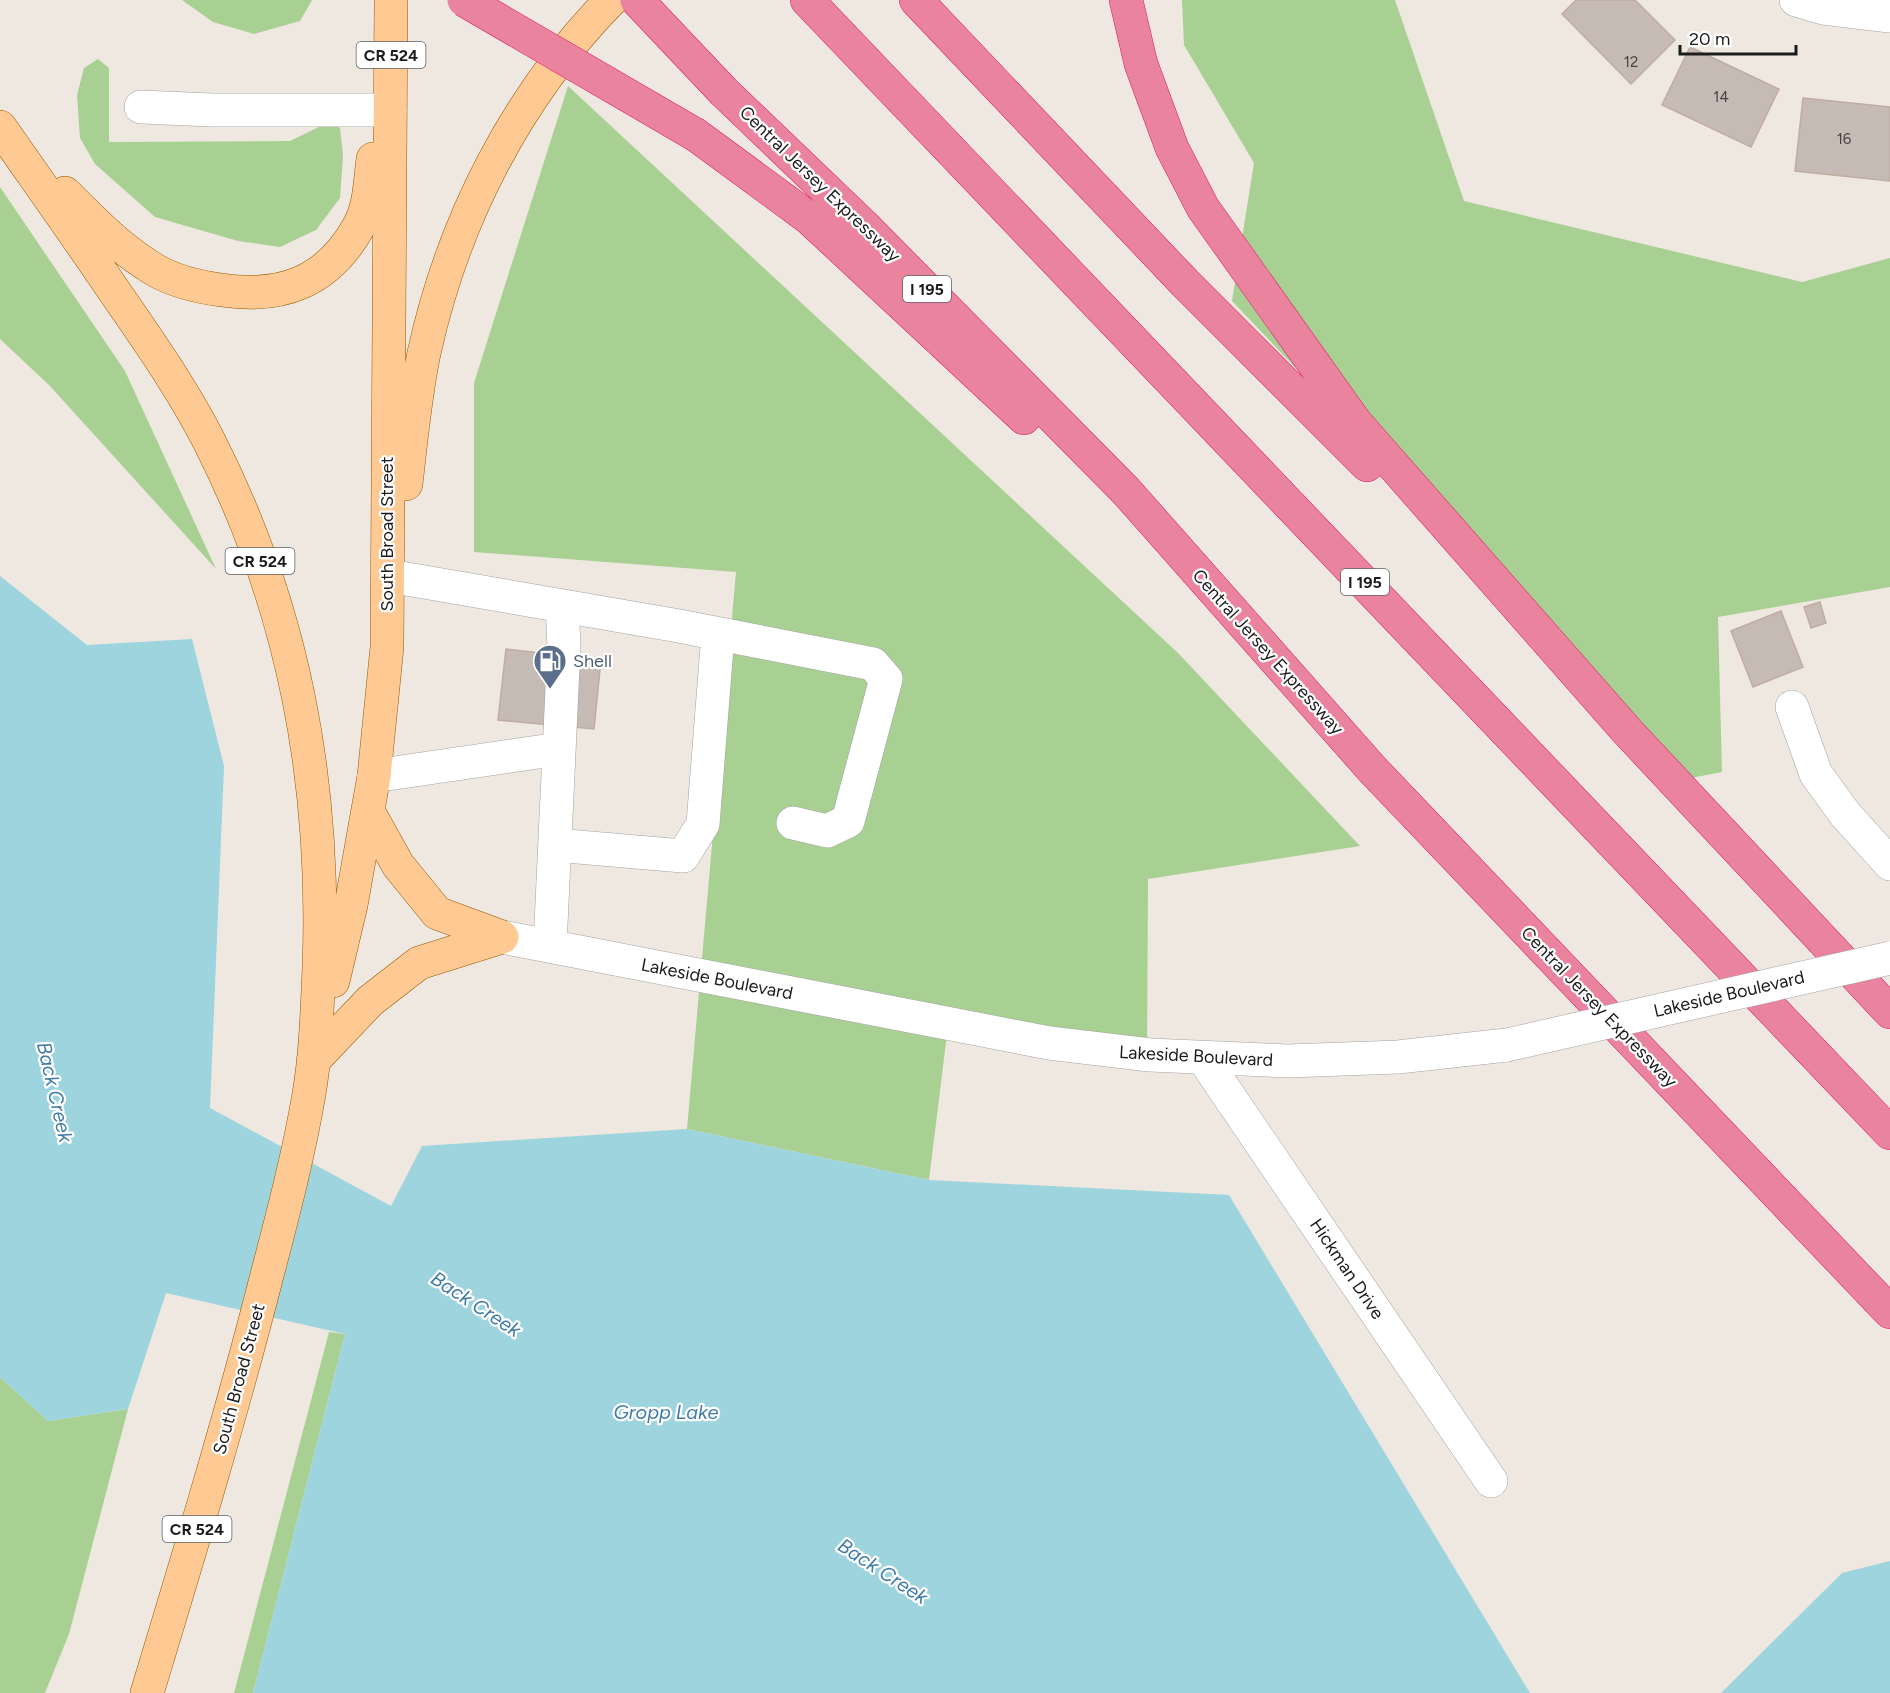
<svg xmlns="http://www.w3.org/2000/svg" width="1890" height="1693" font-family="Figtree,sans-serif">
<rect width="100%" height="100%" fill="#eee8e0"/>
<path fill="#a9d093" d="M182,0h130l-12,21 -46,13 -41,-12z
M1182,0h213l69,201 338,81 88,-24v329l-172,30 4,155 -36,7 -454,-478 22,-138 -70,-118z
M98,59l11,9v74l181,-1 41,-20 9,7 3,27 -3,43 -24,32 -36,17 -42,-6 -83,-24 -60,-53 -15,-26 -3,-43 7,-27z
M568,86l610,567 182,193 -212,33 -1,188 -200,-33 -18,146 -242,-51 49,-557 -262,-20v-169z
M0,187l125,184 91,198 -167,-184 -49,-46z
M329,1332l16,2 -92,359h-19z
M0,1377l48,44 80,-12 -59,225 -24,59h-45z"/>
<path fill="#9ed4de" d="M0,576l87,69 105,-6 32,127 -14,342 181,98 31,-60 265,-17 242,51 300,15 301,498h-1277l92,-359 -179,-41 -38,116 -80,12 -48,-44z
M1890,1561v132h-169l121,-120z"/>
<path fill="#c6bab4" stroke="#c0ada2" stroke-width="1.5" d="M1576,0h59l40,40 -44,44 -69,-70z
M1690,47l89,42 -28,58 -89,-42z
M1803,98l87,9v74l-95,-10z
M1820,602l6,21 -15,5 -7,-21z
M1781,611l22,56 -50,20 -22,-56z
M506,649l95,11 -7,69 -96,-9z"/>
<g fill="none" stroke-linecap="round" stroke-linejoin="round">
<g stroke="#a3a3a3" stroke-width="34">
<path id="minor" d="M1796,0l27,8 67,8
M141,107l71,3h178
M395,577l284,49 194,38 13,15 -38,142 -21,10 -34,-8
M1792,707l24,67 29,40 45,50
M374,776l185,-27
M555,845l128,11 20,-32 15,-190
M502,937l547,106 101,12 138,6 110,-4 109,-12
M550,946l14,-300 -2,-40
M1203,1058l288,423"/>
</g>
<g stroke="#935800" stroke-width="34">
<path id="major" d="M0,127c37,53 74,105 110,158 35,51 71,101 99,156 85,167 117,341 110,527 -2,42 -3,85 -10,126 -12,71 -32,142 -50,212 -34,130 -73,258 -112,387
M65,193c29,29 55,56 90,77 19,11 44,17 66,20 61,9 107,-8 138,-64 11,-20 11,-45 14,-67
M406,484c5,-43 9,-88 18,-131 29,-132 92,-256 187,-353
M368,811l30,54 39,48 65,24
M333,981l18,-76 23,-129 13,-129 4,-647
M313,1061l57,-60 49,-38 83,-26"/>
</g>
<g stroke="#df1a6c" stroke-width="34">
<path id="highway" d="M637,0l87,92 139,133 263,266 246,278 518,543
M807,0l1083,1133
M916,0l269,283 182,182
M1126,0l15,64 31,84 31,60 153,215 271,308 263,281
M696,135l113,83 215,200"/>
</g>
<use href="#minor" stroke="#fff" stroke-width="33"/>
<use href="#major" stroke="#ffc994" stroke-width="33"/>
<use href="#highway" stroke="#ea839e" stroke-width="33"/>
<g stroke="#a3a3a3" stroke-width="34" stroke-linecap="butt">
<path id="minor-bridge" d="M1507,1045l383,-87"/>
</g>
<g stroke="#df1a6c" stroke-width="34" stroke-linecap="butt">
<path id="highway-bridge" d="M464,0l232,135"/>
</g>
<use href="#minor-bridge" stroke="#fff" stroke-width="33"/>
<use href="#highway-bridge" stroke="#ea839e" stroke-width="33"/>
</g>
<defs>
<g id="fuel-pin" transform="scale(1.725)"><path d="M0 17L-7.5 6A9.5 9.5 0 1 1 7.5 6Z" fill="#5c6f8a" stroke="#fff"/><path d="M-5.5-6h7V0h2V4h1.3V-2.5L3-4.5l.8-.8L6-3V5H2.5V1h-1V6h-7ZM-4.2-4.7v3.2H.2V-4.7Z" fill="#fff"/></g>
</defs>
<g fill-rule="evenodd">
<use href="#fuel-pin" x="550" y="661"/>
</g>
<g text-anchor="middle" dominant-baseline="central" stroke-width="4.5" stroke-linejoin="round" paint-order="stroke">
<g font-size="15" fill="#464442">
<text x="1631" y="62">12</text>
<text x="1721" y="97">14</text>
<text x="1844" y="139">16</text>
</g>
<g fill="#fff" stroke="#606060" stroke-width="1.5">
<rect x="356.5" y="42" width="69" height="26" rx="4.5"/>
<rect x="903" y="276" width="48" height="26" rx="4.5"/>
<rect x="225.5" y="548" width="69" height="26" rx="4.5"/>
<rect x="1341" y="569" width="48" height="26" rx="4.5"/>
<rect x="162.5" y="1516" width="69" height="26" rx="4.5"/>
</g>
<g font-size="16" font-weight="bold" fill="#1c1c1c">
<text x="391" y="55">CR 524</text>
<text x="927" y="289">I 195</text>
<text x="260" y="561">CR 524</text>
<text x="1365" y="582">I 195</text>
<text x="197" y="1529">CR 524</text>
</g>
<g font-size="18" fill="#1c1c1c" stroke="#fff">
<text transform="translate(820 184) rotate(44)">Central Jersey Expressway</text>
<text transform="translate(387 534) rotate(-90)">South Broad Street</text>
<text transform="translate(1268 652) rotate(48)">Central Jersey Expressway</text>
<text transform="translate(717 979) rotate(11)">Lakeside Boulevard</text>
<text transform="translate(1729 994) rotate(-13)">Lakeside Boulevard</text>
<text transform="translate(1599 1007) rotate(46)">Central Jersey Expressway</text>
<text transform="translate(1196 1056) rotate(3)">Lakeside Boulevard</text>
<text transform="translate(1347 1269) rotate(56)">Hickman Drive</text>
<text transform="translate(239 1379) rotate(-75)">South Broad Street</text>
</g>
<g font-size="18" fill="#4e5e75" stroke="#fff" text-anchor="start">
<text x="573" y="661">Shell</text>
</g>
<g font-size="20" font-style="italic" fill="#417ba7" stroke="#fff">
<text transform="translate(55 1092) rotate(77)">Back Creek</text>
<text transform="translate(476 1304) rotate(33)">Back Creek</text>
<text x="666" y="1412">Gropp Lake</text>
<text transform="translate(883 1571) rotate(33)">Back Creek</text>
</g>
</g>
<path d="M1680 45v9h116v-9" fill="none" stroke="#1c1c1c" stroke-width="3"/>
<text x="1689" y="45" font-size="18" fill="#1c1c1c" stroke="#ffffff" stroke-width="4.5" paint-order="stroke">20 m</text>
</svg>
